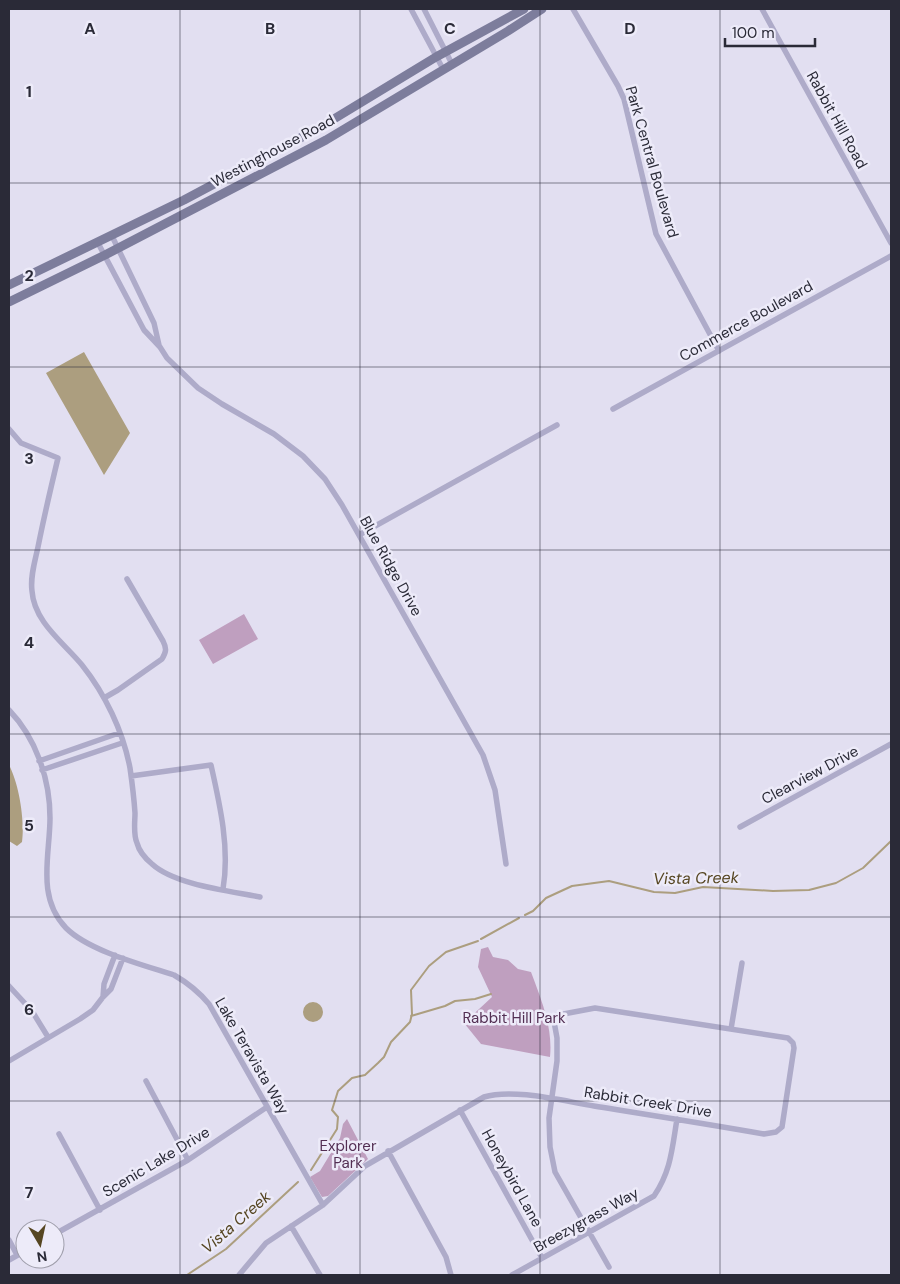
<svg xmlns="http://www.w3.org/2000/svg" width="900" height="1284" font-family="'DM Sans',sans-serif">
<rect width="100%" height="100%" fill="#e2dff1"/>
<path fill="#bf9fbf" d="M244,614l14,25 -45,25 -14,-24z
M488,947l5,10 15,3 10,9 13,3c10,27 22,55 19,85l-69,-13 -17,-21 28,-26 -14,-30 3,-18z
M347,1119l21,40 -40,37 -6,1 -12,-20 10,-6 20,-33 3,-14z"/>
<path fill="#ac9e7f" d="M84,352l46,81 -26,42 -58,-102z
M9,765c10,19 16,55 13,77l-5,4 -8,-5z
M303 1012a10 10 0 1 1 20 0a10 10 0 1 1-20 0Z"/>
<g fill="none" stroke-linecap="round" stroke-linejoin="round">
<path stroke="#ac9e7f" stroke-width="2" d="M525,915l8,-4 13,-13 26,-12 37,-5 45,11 21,1 28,-6 70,4 36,-1 27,-7 27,-15 28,-27
M481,939l38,-21
M411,1016l34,-10 10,-5 20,-2 16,-5
M311,1170l26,-41 1,-12 -6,-7 6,-19 14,-13 13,-3 13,-12 6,-6 7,-15 19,-20 2,-8 -1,-24 18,-24 17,-14 32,-11
M187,1275l39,-26 72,-67"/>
<path stroke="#aeabc9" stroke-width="5.5" d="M411,9l32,60
M424,9l28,55
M573,9l45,77 6,13 32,135 63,117
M762,9l129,234
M112,236l42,87 5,22
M98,243l46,87 16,17 7,11 31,30 24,16 52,30 29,22 22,23 17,26 141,250 12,35 11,74
M613,409l278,-153
M9,429l12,14 37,15c-7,29 -14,59 -20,89 -3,14 -8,30 -6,44 2,31 32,52 50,74 23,29 41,66 48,103 2,14 4,30 5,45 0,9 -2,21 2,30 2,8 9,16 15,21 23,21 78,27 108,33
M359,535l198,-110
M104,698l14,-8 44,-31c4,-7 5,-10 1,-18l-36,-62
M9,710c27,28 41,69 41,108 0,37 -14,79 16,110 23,23 77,37 108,47 14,8 25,17 35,29l114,201
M39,761l80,-28
M42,770l80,-27
M131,776l80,-11c9,40 19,84 12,124
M740,827l151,-83
M9,986l23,25 16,26
M103,997l1,-13 11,-29
M731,1029l11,-66
M9,1061l71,-42 13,-9 10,-13 8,-8 12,-31
M146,1081l42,79
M460,1110l82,148
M59,1134l41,76
M388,1151l58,106 5,18
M291,1226l29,49
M55,1234l133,-74 79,-53
M9,1240l8,15
M9,1260l16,-9
M239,1275l27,-32 57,-38 42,-39 119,-69c29,-9 79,4 110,9 56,9 113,18 170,28l12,-2 6,-5 12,-79 -1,-5 -5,-5 -193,-30 -42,8 4,22v23l-8,57 1,29 5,25 54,95
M512,1275l142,-79c17,-25 18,-47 23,-77"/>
<path stroke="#7d7d9c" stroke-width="9" d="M9,285l175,-85 135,-72 117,-71 88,-48
M9,302l96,-47 221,-115 182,-109 34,-22"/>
</g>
<path fill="none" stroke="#2a2a37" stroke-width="1" stroke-opacity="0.55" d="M180,9v1266M360,9v1266M540,9v1266M720,9v1266M9,183h882M9,367h882M9,550h882M9,734h882M9,917h882M9,1101h882"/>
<g text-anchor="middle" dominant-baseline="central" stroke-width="5" stroke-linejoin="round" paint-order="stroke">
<g font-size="15" fill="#2a2a37" stroke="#edebf9">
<text transform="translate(837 120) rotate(61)">Rabbit Hill Road</text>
<text transform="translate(273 151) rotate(-28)">Westinghouse Road</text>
<text transform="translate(652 162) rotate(74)">Park Central Boulevard</text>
<text transform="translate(746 321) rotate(-29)">Commerce Boulevard</text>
<text transform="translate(391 566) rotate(61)">Blue Ridge Drive</text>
<text transform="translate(810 775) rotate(-28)">Clearview Drive</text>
<text transform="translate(252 1056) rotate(60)">Lake Teravista Way</text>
<text transform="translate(648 1102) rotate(9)">Rabbit Creek Drive</text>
<text transform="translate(156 1162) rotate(-31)">Scenic Lake Drive</text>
<text transform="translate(512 1178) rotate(61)">Honeybird Lane</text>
<text transform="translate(586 1220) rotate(-29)">Breezygrass Way</text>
</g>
<g font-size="15" fill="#532f53" stroke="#edebf9">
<text x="514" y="1018">Rabbit Hill Park</text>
<text x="348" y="1146">Explorer<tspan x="348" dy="17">Park</tspan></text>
</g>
<g font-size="16" font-style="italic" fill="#564622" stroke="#edebf9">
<text transform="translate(696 878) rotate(-1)">Vista Creek</text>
<text transform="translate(236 1222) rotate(-41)">Vista Creek</text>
</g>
</g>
<g font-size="16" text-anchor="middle" font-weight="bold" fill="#2a2a37" stroke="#edebf9" stroke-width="5" stroke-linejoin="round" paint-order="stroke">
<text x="90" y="34">A</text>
<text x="270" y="34">B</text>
<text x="450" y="34">C</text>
<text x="630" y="34">D</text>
<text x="29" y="97">1</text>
<text x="29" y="281">2</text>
<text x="29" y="464">3</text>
<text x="29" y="648">4</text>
<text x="29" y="831">5</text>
<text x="29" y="1015">6</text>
<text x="29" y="1198">7</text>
</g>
<rect width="900" height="1284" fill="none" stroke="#2a2a37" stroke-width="20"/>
<g transform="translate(40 1244) rotate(171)"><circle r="24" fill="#edebf9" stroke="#9f9eab"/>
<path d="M0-4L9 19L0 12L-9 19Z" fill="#564622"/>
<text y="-8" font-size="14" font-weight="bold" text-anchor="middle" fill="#2a2a37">N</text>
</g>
<path d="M725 38v8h90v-8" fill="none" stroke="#2a2a37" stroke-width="2.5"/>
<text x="732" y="38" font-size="15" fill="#2a2a37" stroke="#edebf9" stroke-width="4" paint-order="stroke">100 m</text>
</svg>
